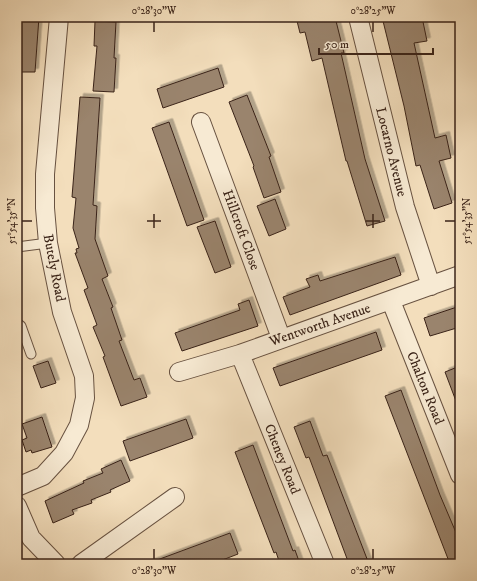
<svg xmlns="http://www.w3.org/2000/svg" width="477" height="581" font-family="'IM FELL DW Pica',serif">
<defs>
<filter id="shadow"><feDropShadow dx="3.5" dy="-3.5" stdDeviation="0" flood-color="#0004"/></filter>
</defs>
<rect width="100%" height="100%" fill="#f3debc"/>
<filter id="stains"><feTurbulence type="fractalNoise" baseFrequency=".005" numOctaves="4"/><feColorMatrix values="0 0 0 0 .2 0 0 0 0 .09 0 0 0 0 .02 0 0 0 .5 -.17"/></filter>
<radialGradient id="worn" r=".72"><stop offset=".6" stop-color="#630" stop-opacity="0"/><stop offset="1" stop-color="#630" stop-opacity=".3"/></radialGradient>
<path fill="#9a846d" stroke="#3a2318" filter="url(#shadow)" d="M18,17h21l-4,55h-18z
M296,17h39l9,36h-3l24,106 20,62 -18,5 -20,-65h-1l-24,-103 -10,3 -7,-29 -5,1z
M382,17h40l5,24 -13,2 21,95 11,-3 5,23 -12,3 13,42 -18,6 -14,-44 -4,1 -12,-60z
M95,21l21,1 -2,36h2l-2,34 -21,-1 4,-45h-3z
M218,68l6,19 -61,21 -6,-19z
M247,95l24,61 -2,1 12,35 -17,6 -11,-31 1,-1 -25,-64z
M80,97l20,1 -7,107 4,1 -2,33 13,37 -6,3 11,28 -2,1 11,32 -3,1 15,39 6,-2 7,19 -26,9 -18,-49 2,-1 -12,-29 4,-2 -13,-35 4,-2 -13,-35h2l-1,-4 3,-1 -6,-20 3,-30 -4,-1z
M169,122l35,98 -17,6 -35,-98z
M275,199l11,30 -17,7 -12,-30z
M215,221l16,46 -16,6 -18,-46z
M395,257l6,18 -111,40 -7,-18 27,-10 -4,-8 12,-4 2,6z
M249,300l9,26 -76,25 -7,-18 65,-23 -2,-6z
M457,307l3,10v10l-30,9 -6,-18z
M376,332l6,18 -102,36 -7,-18z
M48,361l8,22 -15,5 -8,-22z
M460,366v42l-1,1 -14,-37z
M401,390l39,105 20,47v22h-10l-65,-168z
M42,417l10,30 -20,6 -1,-3 -5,2 -4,-12 5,-2 -5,-14z
M186,419l7,19 -63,23 -7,-20z
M310,421l13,35 4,-1 42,109h-20l-40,-107 -3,1 -12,-31z
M253,445l40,106 2,-1 5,14h-20l-4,-12 -2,1 -39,-101z
M121,460l9,21 -20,9 1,2 -20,8 1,3 -20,7 2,4 -21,9 -8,-22 39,-18 -1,-2 20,-8 -2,-4z
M230,533l8,21 -26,10h-63v-1z"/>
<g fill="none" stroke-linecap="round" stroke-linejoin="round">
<g stroke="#685241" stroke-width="11">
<path id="service" d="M17,247l31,-4
M17,323l4,3 10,28"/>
</g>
<g stroke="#685241" stroke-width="20">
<path id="minor" d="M358,17l47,190 26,79
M201,122l80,216
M391,301l69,174
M240,354l85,210
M179,372l61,-18 220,-79
M17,487l26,-11 21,-23 15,-28 6,-27 -1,-22 -22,-64 -14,-69 -3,-35v-34l14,-157
M17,506l14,32 25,26
M81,564l94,-67"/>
</g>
<use href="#service" stroke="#f7ead3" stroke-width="9"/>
<use href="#minor" stroke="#f7ead3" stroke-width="18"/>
</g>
<path fill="none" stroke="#3a2318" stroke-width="1.5" d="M154,22v10M373,22v10M154,214v14M373,214v14M22,221h10M147,221h14M366,221h14M445,221h10M154,549v10M373,549v10"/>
<g text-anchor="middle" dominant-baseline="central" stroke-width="3" stroke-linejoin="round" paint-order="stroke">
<g font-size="14" fill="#3a2318" stroke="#f7ead3">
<text transform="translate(391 152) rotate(76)">Locarno Avenue</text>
<text transform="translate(241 230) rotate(70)">Hillcroft Close</text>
<text transform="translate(54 268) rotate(79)">Butely Road</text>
<text transform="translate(320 325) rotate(-19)">Wentworth Avenue</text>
<text transform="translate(425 388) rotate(68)">Chalton Road</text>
<text transform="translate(282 459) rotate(68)">Cheney Road</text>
</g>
</g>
<rect width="477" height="581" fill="none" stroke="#f3debc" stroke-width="44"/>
<path d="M319 48v6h114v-6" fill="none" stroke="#3a2318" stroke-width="2"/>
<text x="325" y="48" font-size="12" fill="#3a2318" stroke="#f7ead3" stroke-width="3" paint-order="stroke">50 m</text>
<rect x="22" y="22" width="433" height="537" fill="none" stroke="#3a2318" stroke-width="1.5"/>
<g font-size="10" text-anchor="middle" fill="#3a2318">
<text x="154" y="14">0°28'30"W</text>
<text x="373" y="14">0°28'25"W</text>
<text transform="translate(11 221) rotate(-90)" y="4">51°54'35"N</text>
<text transform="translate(466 221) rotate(-90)" y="4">51°54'35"N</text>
<text x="154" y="574">0°28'30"W</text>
<text x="373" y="574">0°28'25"W</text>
</g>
<rect width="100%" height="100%" filter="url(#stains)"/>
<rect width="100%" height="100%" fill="url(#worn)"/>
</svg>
